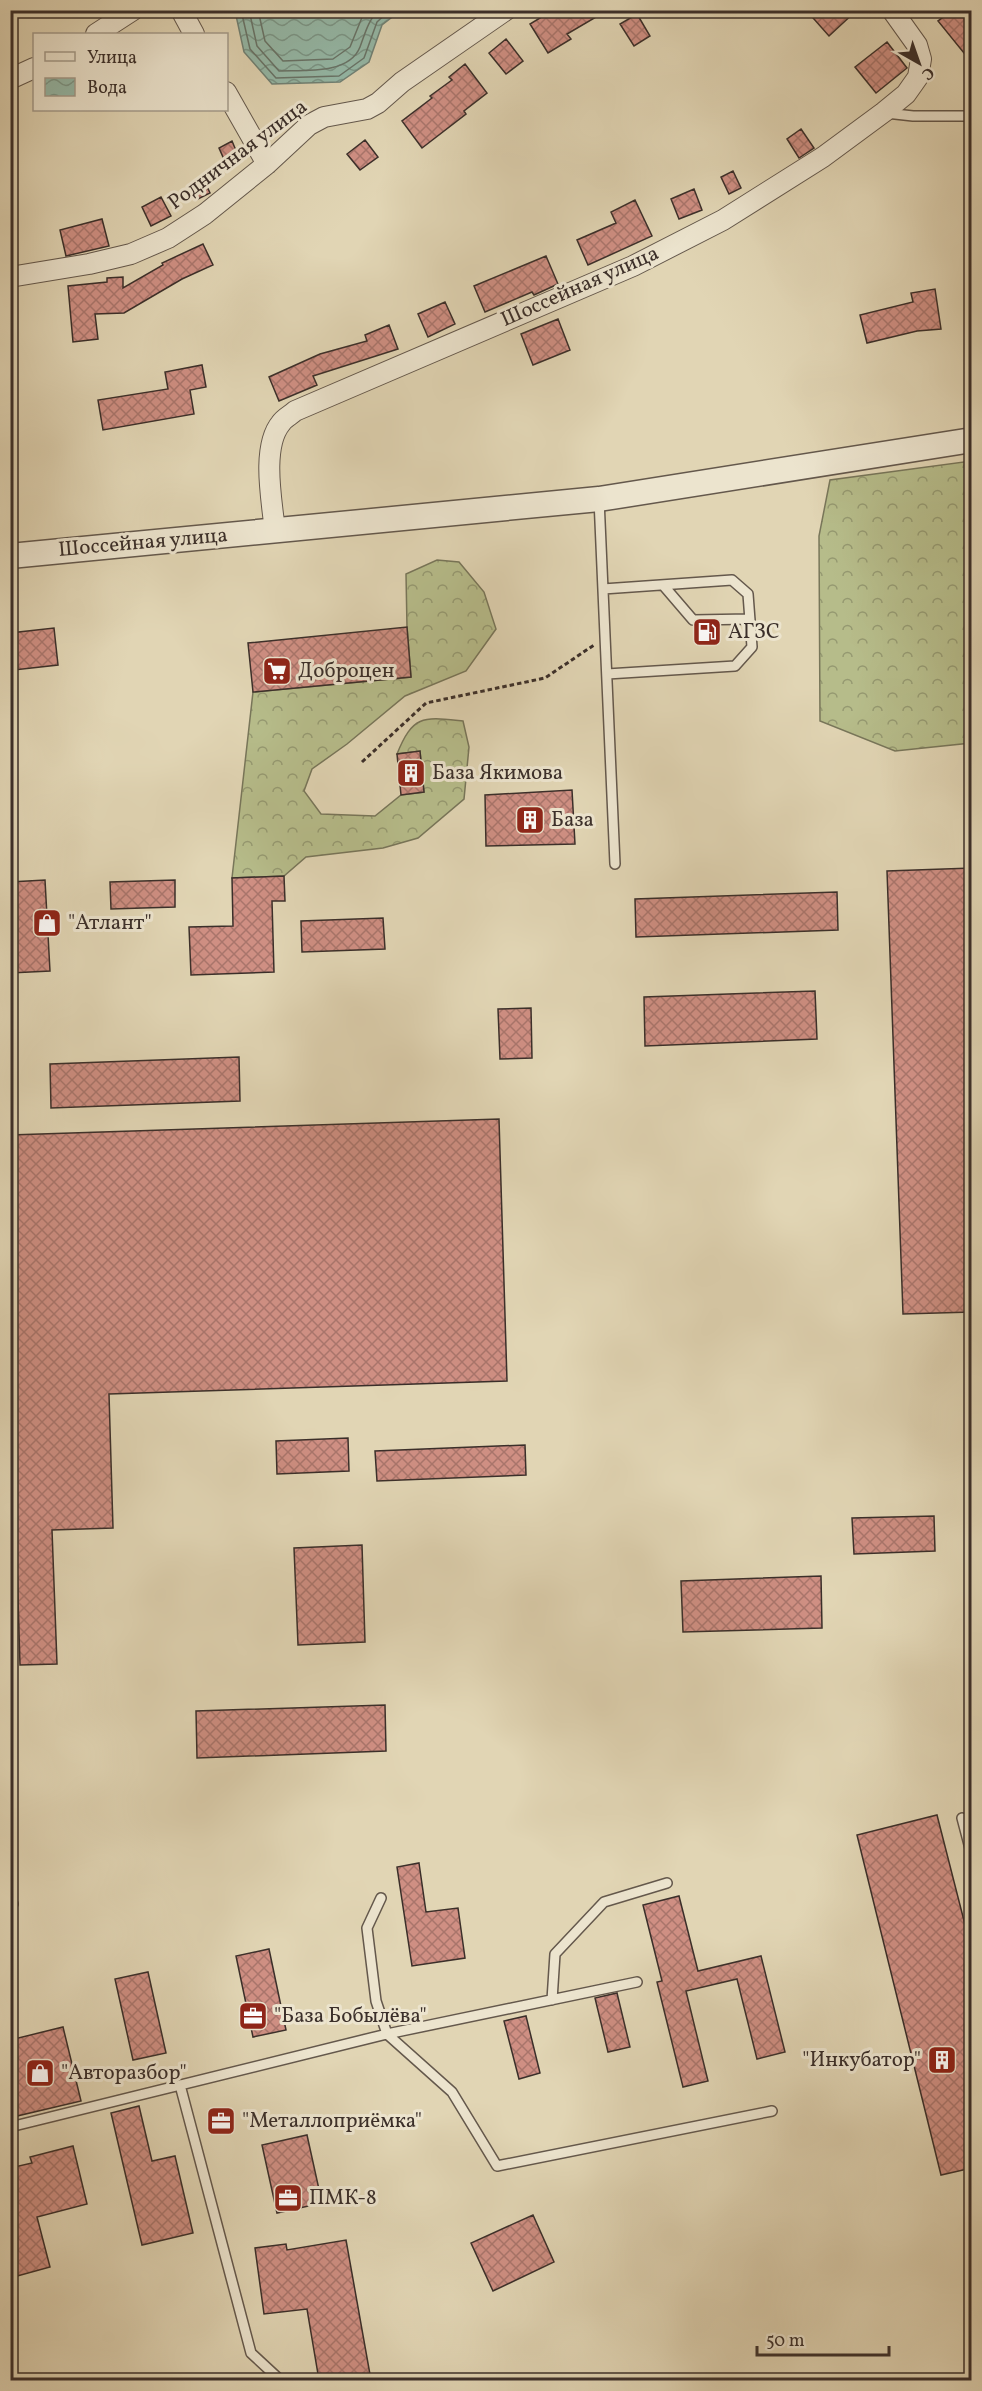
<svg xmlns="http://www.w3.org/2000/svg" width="982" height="2391" font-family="Vollkorn,serif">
<defs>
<pattern id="forest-crowns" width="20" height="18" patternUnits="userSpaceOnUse" patternTransform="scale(1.5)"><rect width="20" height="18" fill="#b6bc8a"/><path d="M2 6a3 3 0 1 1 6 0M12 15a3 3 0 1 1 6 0" fill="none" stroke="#959971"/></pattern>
<pattern id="water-waves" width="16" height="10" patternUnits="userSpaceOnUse" patternTransform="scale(1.5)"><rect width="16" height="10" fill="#95b9a8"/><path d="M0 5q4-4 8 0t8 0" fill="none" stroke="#7b9789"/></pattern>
<pattern id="building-cross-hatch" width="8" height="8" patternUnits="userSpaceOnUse" patternTransform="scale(1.5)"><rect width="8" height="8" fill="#cf8f83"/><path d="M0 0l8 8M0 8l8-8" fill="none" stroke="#a9756b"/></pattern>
</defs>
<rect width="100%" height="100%" fill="#e1d5b4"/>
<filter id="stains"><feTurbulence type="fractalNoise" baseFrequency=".00333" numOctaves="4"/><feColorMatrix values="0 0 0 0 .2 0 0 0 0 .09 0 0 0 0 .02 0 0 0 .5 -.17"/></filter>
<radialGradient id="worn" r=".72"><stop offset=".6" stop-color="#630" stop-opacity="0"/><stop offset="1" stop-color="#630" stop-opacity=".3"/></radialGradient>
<path fill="url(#forest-crowns)" stroke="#78765a" stroke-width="1.5" d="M971,461v282l-76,8 -75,-30 -1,-185 11,-56z
M437,560l22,2 25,30 12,37 -30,42 -61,25 -58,48 -35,25 -8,22 17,23 54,2 26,-21 23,-3 -4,-41 -23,3c16,-40 27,-37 66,-33l6,26 -5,52 -46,39 -35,10 -77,9 -22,19 -52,2 21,-186 158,-15 -4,-50 -1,-53z"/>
<path fill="url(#water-waves)" stroke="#718276" stroke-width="1.5" d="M235,11v-1l165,1 -18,14 -13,37 -29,20 -68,2 -28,-32z"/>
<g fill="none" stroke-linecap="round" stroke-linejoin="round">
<path stroke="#687469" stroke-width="1.5" d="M241,10l9,39 26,29 63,-2 25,-18 13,-36 13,-12
M249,10l8,36 22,25c24,-1 70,4 81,-24 5,-13 8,-27 19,-37
M258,10l7,31 18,20 50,-2 17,-12 15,-37"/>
</g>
<path fill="url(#building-cross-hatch)" stroke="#3b2f2a" stroke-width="1.5" d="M553,10l4,7 12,-7h39l-41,24 4,5 -23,14 -18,-29z
M806,10h51l-28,26z
M953,10h19v53l-34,-42z
M637,14l13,22 -16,10 -14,-22z
M506,39l17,22 -17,13 -17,-21z
M887,42l20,26 -31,25 -21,-26z
M465,64l22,29 -23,18 2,3 -44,34 -20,-27 30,-23 -2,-2 22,-16 -3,-3z
M801,129l13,19 -15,10 -12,-19z
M365,140l13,17 -18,13 -13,-16z
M232,141l8,19 -13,6 -8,-18z
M733,171l8,17 -12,6 -8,-17z
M203,178l7,15 -14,7 -7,-15z
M694,189l8,21 -23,9 -8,-20z
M161,197l10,19 -20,10 -9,-19z
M635,200l17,36 -64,29 -11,-25 39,-17 -5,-11z
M102,219l7,27 -43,10 -6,-26z
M203,244l10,21 -31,14 -58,34 -29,1 3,25 -25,3 -5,-56 39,-4v-4l16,-1v11l40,-23 -1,-2z
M546,256l12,28 -24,11 -2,-3 -47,20 -11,-26z
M935,289l6,40 -24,2 -50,12 -7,-28 53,-13 -2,-9z
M445,302l10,22 -27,13 -10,-23z
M558,319l12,31 -37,15 -12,-31z
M389,325l9,24 -85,27 4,9 -38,16 -10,-24 51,-23 47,-13 -2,-6z
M202,365l4,22 -16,3 4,24 -91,16 -5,-30 70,-11 -3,-17z
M407,627l4,50 -158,15 -5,-49z
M54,628l4,37 -44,5 -4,-37z
M420,751l4,41 -23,3 -4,-41z
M572,790l3,54 -89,2 -1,-51z
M972,868v444l-69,2 -16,-443z
M284,876l1,25h-13l2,71 -83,3 -2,-48 44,-1 -1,-48z
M45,880l5,91 -40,2v-91z
M175,880v27l-64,2 -1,-27z
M837,892l1,38 -202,7 -1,-38z
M383,918l2,31 -83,3 -1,-31z
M815,991l2,48 -172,7 -1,-49z
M531,1008l1,50 -32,1 -2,-50z
M239,1057l1,44 -189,7 -1,-44z
M499,1119l8,262 -398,13 4,134 -61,2 5,134 -37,1 -4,-134h-6v-396z
M348,1438l1,33 -72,3 -1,-33z
M525,1445l1,30 -149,6 -2,-30z
M934,1516l1,35 -81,3 -2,-36z
M362,1545l3,97 -67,3 -4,-97z
M821,1576l1,52 -139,4 -2,-51z
M385,1705l1,46 -189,7 -1,-47z
M937,1815l35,137v216l-31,7 -84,-340z
M419,1863l7,49 32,-4 7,50 -53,8 -15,-99z
M679,1896l19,75 63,-15 24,96 -28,7 -20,-80 -51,12 22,90 -25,6 -26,-105 5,-1 -19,-76z
M269,1949l17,81 -33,7 -17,-81z
M148,1972l18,81 -33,7 -18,-81z
M617,1993l13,54 -22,5 -13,-54z
M526,2016l14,57 -21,6 -15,-58z
M63,2027l18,74 -64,15 -7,-26v-50z
M139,2106l13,55 23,-5 18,77 -51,12 -31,-132z
M307,2135l15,68 -45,10 -15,-68z
M73,2146l14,58 -50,13 13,50 -40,11v-110l22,-5 -2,-6z
M533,2215l21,47 -61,29 -22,-48z
M346,2240l25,140h-52l-12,-71 -43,5 -9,-66 31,-4 1,6z"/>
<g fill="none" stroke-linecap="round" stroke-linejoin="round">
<g stroke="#64584c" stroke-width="12">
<path id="service" d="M886,113l27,3h59
M599,499l16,365
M663,585l30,35 57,-1
M603,589l129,-9 16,14 4,53 -17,19 -128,8
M962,1818l10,38
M381,1898l-14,30 9,73 11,33 65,58 45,74 275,-55
M10,1904h3
M552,2000l3,-46 49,-52 63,-19
M180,2085l71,268 27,25
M10,2127l377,-93 250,-52
M972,2257v3"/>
</g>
<g stroke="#64584c" stroke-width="22">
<path id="minor" d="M181,10l13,24
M96,34l37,-24
M10,79l24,-11
M226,92l41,72
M10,277l79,-13 42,-10 37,-16 37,-24 62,-50 42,-39 15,-8 43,-8 11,-6 24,-21 104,-72
M275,531c-3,-29 -14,-84 6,-108 3,-5 10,-8 14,-12l338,-145 90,-46 100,-63 61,-45 22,-18 12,-17 3,-18 -4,-14 -25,-35"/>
</g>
<g stroke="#64584c" stroke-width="27">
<path id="tertiary" d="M10,556l589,-57 373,-59"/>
</g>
<path stroke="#3b2f2a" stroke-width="3" stroke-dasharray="4.5 3" stroke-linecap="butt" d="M362,762l64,-59 119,-25 49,-33"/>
<use href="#service" stroke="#ece4ce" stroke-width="9"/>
<use href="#minor" stroke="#ece4ce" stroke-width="20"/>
<use href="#tertiary" stroke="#ece4ce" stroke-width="24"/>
</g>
<defs>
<g id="fuel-square" transform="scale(1.5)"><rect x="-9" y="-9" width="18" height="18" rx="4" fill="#8f2418" stroke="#ece4ce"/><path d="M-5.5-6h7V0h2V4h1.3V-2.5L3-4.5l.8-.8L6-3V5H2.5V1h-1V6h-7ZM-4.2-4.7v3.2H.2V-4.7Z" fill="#fff"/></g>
<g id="supermarket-square" transform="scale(1.5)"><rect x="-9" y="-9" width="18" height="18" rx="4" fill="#8f2418" stroke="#ece4ce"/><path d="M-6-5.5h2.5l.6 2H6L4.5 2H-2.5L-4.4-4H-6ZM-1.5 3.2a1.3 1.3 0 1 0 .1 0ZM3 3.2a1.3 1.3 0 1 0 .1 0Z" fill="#fff"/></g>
<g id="building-square" transform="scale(1.5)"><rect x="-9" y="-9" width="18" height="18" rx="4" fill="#8f2418" stroke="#ece4ce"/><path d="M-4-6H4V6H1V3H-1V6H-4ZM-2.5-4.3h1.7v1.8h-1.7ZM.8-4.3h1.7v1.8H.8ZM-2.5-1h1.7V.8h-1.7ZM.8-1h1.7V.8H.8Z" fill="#fff"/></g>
<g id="shop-square" transform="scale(1.5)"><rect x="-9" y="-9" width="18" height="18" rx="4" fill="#8f2418" stroke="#ece4ce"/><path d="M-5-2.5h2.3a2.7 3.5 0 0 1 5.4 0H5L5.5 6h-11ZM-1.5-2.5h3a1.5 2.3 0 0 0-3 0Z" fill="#fff"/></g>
<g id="office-square" transform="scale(1.5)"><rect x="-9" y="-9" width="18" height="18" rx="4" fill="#8f2418" stroke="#ece4ce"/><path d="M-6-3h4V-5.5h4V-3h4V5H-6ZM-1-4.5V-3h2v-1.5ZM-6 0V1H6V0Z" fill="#fff"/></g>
</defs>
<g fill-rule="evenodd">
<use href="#fuel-square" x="707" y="632"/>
<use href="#supermarket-square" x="277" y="671"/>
<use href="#building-square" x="411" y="773"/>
<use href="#building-square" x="530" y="820"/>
<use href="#shop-square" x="47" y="923"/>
<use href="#office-square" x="253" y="2016"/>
<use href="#building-square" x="942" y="2060"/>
<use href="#shop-square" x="40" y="2073"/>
<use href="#office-square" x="221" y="2121"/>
<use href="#office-square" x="288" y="2198"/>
</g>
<g text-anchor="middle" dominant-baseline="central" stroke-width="6" stroke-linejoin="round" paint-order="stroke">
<g font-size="21" fill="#3b2f2a" stroke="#ece4ce">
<text transform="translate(238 155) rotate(-37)">Родничная улица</text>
<text transform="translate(580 287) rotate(-24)">Шоссейная улица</text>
<text transform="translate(143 543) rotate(-5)">Шоссейная улица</text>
</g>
<g font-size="21" fill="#3b2f2a" stroke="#ece4ce" text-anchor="start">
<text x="728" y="632">АГЗС</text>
<text x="298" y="671">Доброцен</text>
<text x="432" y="773">База Якимова</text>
<text x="551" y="820">База</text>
<text x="68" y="923">"Атлант"</text>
<text x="274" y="2016">"База Бобылёва"</text>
<text x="921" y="2060" text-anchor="end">"Инкубатор"</text>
<text x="61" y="2073">"Авторазбор"</text>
<text x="242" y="2121">"Металлоприёмка"</text>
<text x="309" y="2198">ПМК-8</text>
</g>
</g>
<rect width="982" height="2391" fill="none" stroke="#e1d5b4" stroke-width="36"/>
<rect x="12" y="12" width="958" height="2367" fill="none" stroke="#3b2f2a" stroke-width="3"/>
<rect x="18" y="18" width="946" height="2355" fill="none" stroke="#3b2f2a" stroke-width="1.5"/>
<rect x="33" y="33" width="195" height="78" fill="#ece4ce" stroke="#a59c8c" stroke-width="1.5"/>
<rect x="45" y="52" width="30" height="9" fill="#ece4ce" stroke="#a59c8c" stroke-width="1.5"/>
<text x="87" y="63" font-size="18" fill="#3b2f2a">Улица</text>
<rect x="45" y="78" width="30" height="18" fill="url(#water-waves)" stroke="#a59c8c" stroke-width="1.5"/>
<text x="87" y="93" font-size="18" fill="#3b2f2a">Вода</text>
<g transform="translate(919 63) rotate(140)" stroke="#ece4ce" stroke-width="4.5" paint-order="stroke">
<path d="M0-4.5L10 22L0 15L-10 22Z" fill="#3b2f2a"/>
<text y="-9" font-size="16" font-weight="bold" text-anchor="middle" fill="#3b2f2a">С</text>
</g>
<path d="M757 2346v9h132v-9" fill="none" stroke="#3b2f2a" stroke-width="3"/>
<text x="766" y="2346" font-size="18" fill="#3b2f2a" stroke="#ece4ce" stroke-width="4.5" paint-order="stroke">50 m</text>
<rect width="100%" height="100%" filter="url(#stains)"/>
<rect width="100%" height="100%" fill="url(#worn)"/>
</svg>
